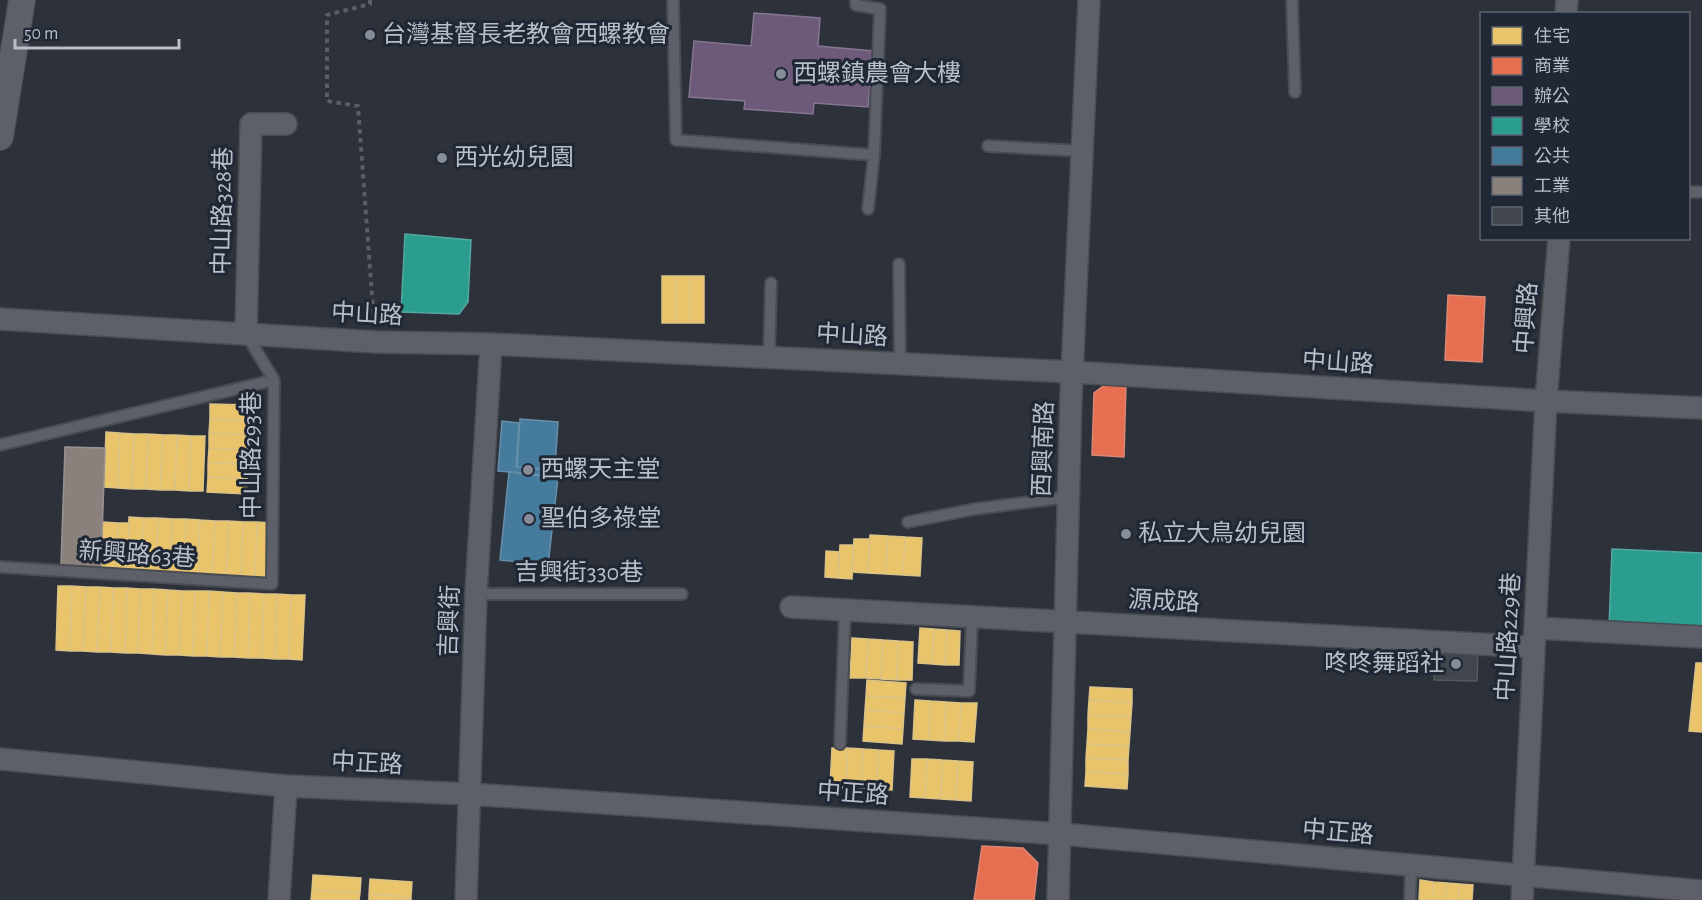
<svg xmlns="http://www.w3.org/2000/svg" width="1702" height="900" font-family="'Alegreya Sans','Noto Sans TC',sans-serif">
<rect width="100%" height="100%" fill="#2d313a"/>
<path fill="#e9c46a" stroke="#dac287" stroke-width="1.5" d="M662,276h14v47h-14z
M676,276h14v47h-14z
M690,276h14v47h-14z
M210,404l40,1v15l-40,-1z
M210,419l40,1 -1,15 -40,-2z
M106,432l14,1 -2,55 -14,-1z
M120,433l14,1 -2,55 -14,-1z
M209,433l40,2v15l-40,-2z
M134,434h14l-2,55h-14z
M148,434l15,1 -3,55 -14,-1z
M163,435h14l-2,55h-15z
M177,435l14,1 -2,55 -14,-1z
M191,436h14l-2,55h-14z
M209,448l40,2 -1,14 -40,-1z
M208,463l40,1 -1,15 -39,-2z
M208,477l39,2v15l-40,-2z
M129,517l15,1 -2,57h-15z
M144,518h14l-2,58 -14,-1z
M158,518l14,1 -2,57h-14z
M172,519h14l-2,58 -14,-1z
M186,519l14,1 -2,58 -14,-1z
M200,520l15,1 -3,57h-14z
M215,521h14l-3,58 -14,-1z
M229,521l14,1 -2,57h-15z
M102,522l16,1 -2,51h-15z
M243,522h14l-2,58 -14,-1z
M257,522l14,1 -2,57h-14z
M118,523h11l-2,52 -11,-1z
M870,535l18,1 -2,38 -18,-1z
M888,536l17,1 -2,38 -17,-1z
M905,537l17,1 -2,38 -17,-1z
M854,539h16l-2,34 -16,-1z
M840,545h14l-2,34 -14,-1z
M826,551l13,1 -1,26 -13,-1z
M58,586h14l-2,65 -14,-1z
M72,586l14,1 -3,64h-13z
M86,587h14l-3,65 -14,-1z
M100,587l13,1 -2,64h-14z
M113,588h14l-2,65 -14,-1z
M127,588l13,1 -2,64h-13z
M140,589h14l-2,65 -14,-1z
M154,589l14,1 -3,65 -13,-1z
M168,590l14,1 -3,64h-14z
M182,591h13l-2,65 -14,-1z
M195,591h14l-2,65h-14z
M209,591l14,1 -3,65 -13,-1z
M223,592l14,1 -3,64h-14z
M237,593h13l-2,65 -14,-1z
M250,593l14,1 -2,64h-14z
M264,594h13l-2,65 -13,-1z
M277,594l14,1 -2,64h-14z
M291,595h14l-3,65 -13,-1z
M920,628l14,1 -2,35 -14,-1z
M934,629l13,1 -2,35 -13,-1z
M947,630l13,1 -1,34h-14z
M852,638l16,1 -2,39h-16z
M868,639l15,1 -2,39 -15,-1z
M883,640l15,1 -1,39 -16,-1z
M898,641l15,1 -1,38h-15z
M1696,663h6v69l-13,-1z
M867,680l39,3 -1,15 -39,-2z
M1090,687l42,2v14l-43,-3z
M866,696l39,2 -1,15 -39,-3z
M915,700l15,1 -1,39 -16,-1z
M1089,700l43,3 -1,14 -43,-2z
M930,701l16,1 -2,39 -15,-1z
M946,702l15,1 -2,38h-15z
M961,703h16l-3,39 -15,-1z
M865,710l39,3 -1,16 -39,-3z
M1088,715l43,2 -1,15 -42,-3z
M864,726l39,3 -1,15 -39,-3z
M1088,729l42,3 -1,14 -42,-2z
M1087,744l42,2 -1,14 -42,-2z
M832,748h16l-2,40 -16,-1z
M848,748l15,1 -2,39h-15z
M863,749l15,1 -1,39 -16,-1z
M878,750l16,1 -2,39 -15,-1z
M1086,758l42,2v14l-42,-2z
M912,759h15l-2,39 -15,-1z
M927,759l15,1 -1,39 -16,-1z
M942,760l16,1 -2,39 -15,-1z
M958,761l15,1 -2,39 -15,-1z
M1086,772l42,2 -1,15 -42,-3z
M313,875l48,3 -1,15 -48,-3z
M370,879l42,3 -1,15 -42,-3z
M1420,880l13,2 -1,18h-13z
M1433,882l14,1 -2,17h-13z
M1447,883l13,1 -2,16h-13z
M1460,884l13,1 -1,15h-14z
M312,890l48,3 -1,7h-48z
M369,894l42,3v3h-42z"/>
<path fill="#e76f51" stroke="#d98775" stroke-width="1.5" d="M1448,295l37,2 -3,65 -37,-2z
M1106,384l20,1 -2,72 -32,-2 2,-62z
M982,846l41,2 15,15 -4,37h-60z"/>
<path fill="#6d597a" stroke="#847792" stroke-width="1.5" d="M754,13l66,5 -2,28 55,5 -5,56 -54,-4 -1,11 -69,-5 1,-8 -56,-4 5,-56 57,5z"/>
<path fill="#2a9d8f" stroke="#55a7a1" stroke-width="1.5" d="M405,234l66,6 -3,62 -9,12 -58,-2z
M1612,549l90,4v79l-93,-4z"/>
<path fill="#457b9d" stroke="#688faa" stroke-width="1.5" d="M520,419l38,3 -3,47 -38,-2z
M502,421l17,2 -3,44 42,4v5l-60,-5z
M509,472l49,6 -10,87 -48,-5z"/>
<path fill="#8a817c" stroke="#989393" stroke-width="1.5" d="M65,447l40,1 -4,119 -40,-2z"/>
<path fill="#41454c" stroke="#555961" stroke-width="1.5" d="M1435,648h43l-1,33 -43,-1z"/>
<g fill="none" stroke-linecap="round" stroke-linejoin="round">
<g stroke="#494c52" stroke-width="14">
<path id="service" d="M673,0l3,140 198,15 6,-146 -24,-4v-5
M1292,0l3,92
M988,146l94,5
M1688,192h14
M868,209l6,-54
M899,264l1,100
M769,358l2,-75
M0,445l274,-65
M908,522l67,-13 93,-12
M0,567l272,17 2,-204 -28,-46
M476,594h206
M916,689l53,2 3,-73
M840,744l5,-134
M1410,900l1,-35"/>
</g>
<g stroke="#494c52" stroke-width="24">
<path id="minor" d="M1566,14l1,-14
M0,319l376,23 115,2 581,28 474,29 156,7
M246,334l5,-210h35
M791,607l743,40
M1535,628l167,9
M0,759l286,27 184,8 591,40 641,57
M279,900l7,-114
M466,900l10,-306 15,-250
M1058,900l13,-504 18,-396
M1522,900l24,-499 13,-163"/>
</g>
<g stroke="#494c52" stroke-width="28">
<path id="tertiary" d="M0,137l22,-137"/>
</g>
<path stroke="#5a5f65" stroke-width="4" stroke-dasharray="4.5 4.5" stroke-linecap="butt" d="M370,0v4l-43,11v86l31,5 16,217"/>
<use href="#service" stroke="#5d6068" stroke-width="10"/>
<use href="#minor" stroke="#5d6068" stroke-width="21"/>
<use href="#tertiary" stroke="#5d6068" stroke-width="26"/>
</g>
<g fill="#878d98" stroke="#202735" stroke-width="2">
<circle cx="370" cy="35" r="6"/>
<circle cx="781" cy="74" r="6"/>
<circle cx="442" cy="158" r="6"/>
<circle cx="528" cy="470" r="6"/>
<circle cx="529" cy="519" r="6"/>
<circle cx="1126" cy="534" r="6"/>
<circle cx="1456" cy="664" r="6"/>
</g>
<g text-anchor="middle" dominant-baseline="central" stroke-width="6" stroke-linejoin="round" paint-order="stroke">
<g font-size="24" fill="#b8beca" stroke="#202735" text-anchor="start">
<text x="382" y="35">台灣基督長老教會西螺教會</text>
<text x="793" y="74">西螺鎮農會大樓</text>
<text x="454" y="158">西光幼兒園</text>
<text x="540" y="470">西螺天主堂</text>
<text x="541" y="519">聖伯多祿堂</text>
<text x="1138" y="534">私立大鳥幼兒園</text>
<text x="1444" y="664" text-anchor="end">咚咚舞蹈社</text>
</g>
<g font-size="24" fill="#b8beca" stroke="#202735">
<text transform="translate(223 211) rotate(-89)">中山路328巷</text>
<text transform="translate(367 315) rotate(3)">中山路</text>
<text transform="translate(1527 318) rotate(-86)">中興路</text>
<text transform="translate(852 336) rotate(3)">中山路</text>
<text transform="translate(1338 363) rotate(4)">中山路</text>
<text transform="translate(1044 449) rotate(-88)">西興南路</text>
<text transform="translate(252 455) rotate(-90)">中山路293巷</text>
<text transform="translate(137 555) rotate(4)">新興路63巷</text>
<text x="579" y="573">吉興街330巷</text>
<text transform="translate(1164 602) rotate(3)">源成路</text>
<text transform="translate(450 621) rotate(-88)">吉興街</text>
<text transform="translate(1509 637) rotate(-87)">中山路229巷</text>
<text transform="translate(367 764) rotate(3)">中正路</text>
<text transform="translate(853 794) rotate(4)">中正路</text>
<text transform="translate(1338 833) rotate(5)">中正路</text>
</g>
</g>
<rect x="1480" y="12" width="210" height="228" fill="#202735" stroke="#5d6371" stroke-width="1.5"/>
<rect x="1492" y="27" width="30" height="18" fill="#e9c46a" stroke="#5d6371" stroke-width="1.5"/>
<text x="1534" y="42" font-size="18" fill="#b8beca">住宅</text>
<rect x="1492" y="57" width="30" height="18" fill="#e76f51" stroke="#5d6371" stroke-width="1.5"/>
<text x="1534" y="72" font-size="18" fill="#b8beca">商業</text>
<rect x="1492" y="87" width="30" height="18" fill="#6d597a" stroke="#5d6371" stroke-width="1.5"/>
<text x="1534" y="102" font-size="18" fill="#b8beca">辦公</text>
<rect x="1492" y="117" width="30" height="18" fill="#2a9d8f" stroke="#5d6371" stroke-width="1.5"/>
<text x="1534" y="132" font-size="18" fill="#b8beca">學校</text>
<rect x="1492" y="147" width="30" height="18" fill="#457b9d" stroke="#5d6371" stroke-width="1.5"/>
<text x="1534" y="162" font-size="18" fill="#b8beca">公共</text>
<rect x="1492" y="177" width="30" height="18" fill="#8a817c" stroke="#5d6371" stroke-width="1.5"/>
<text x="1534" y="192" font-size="18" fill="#b8beca">工業</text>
<rect x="1492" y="207" width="30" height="18" fill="#41454c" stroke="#5d6371" stroke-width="1.5"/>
<text x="1534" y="222" font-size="18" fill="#b8beca">其他</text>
<path d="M15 39v9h164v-9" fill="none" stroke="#b8beca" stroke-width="3"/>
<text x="24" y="39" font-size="18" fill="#b8beca" stroke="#202735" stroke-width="4.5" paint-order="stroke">50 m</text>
</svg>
